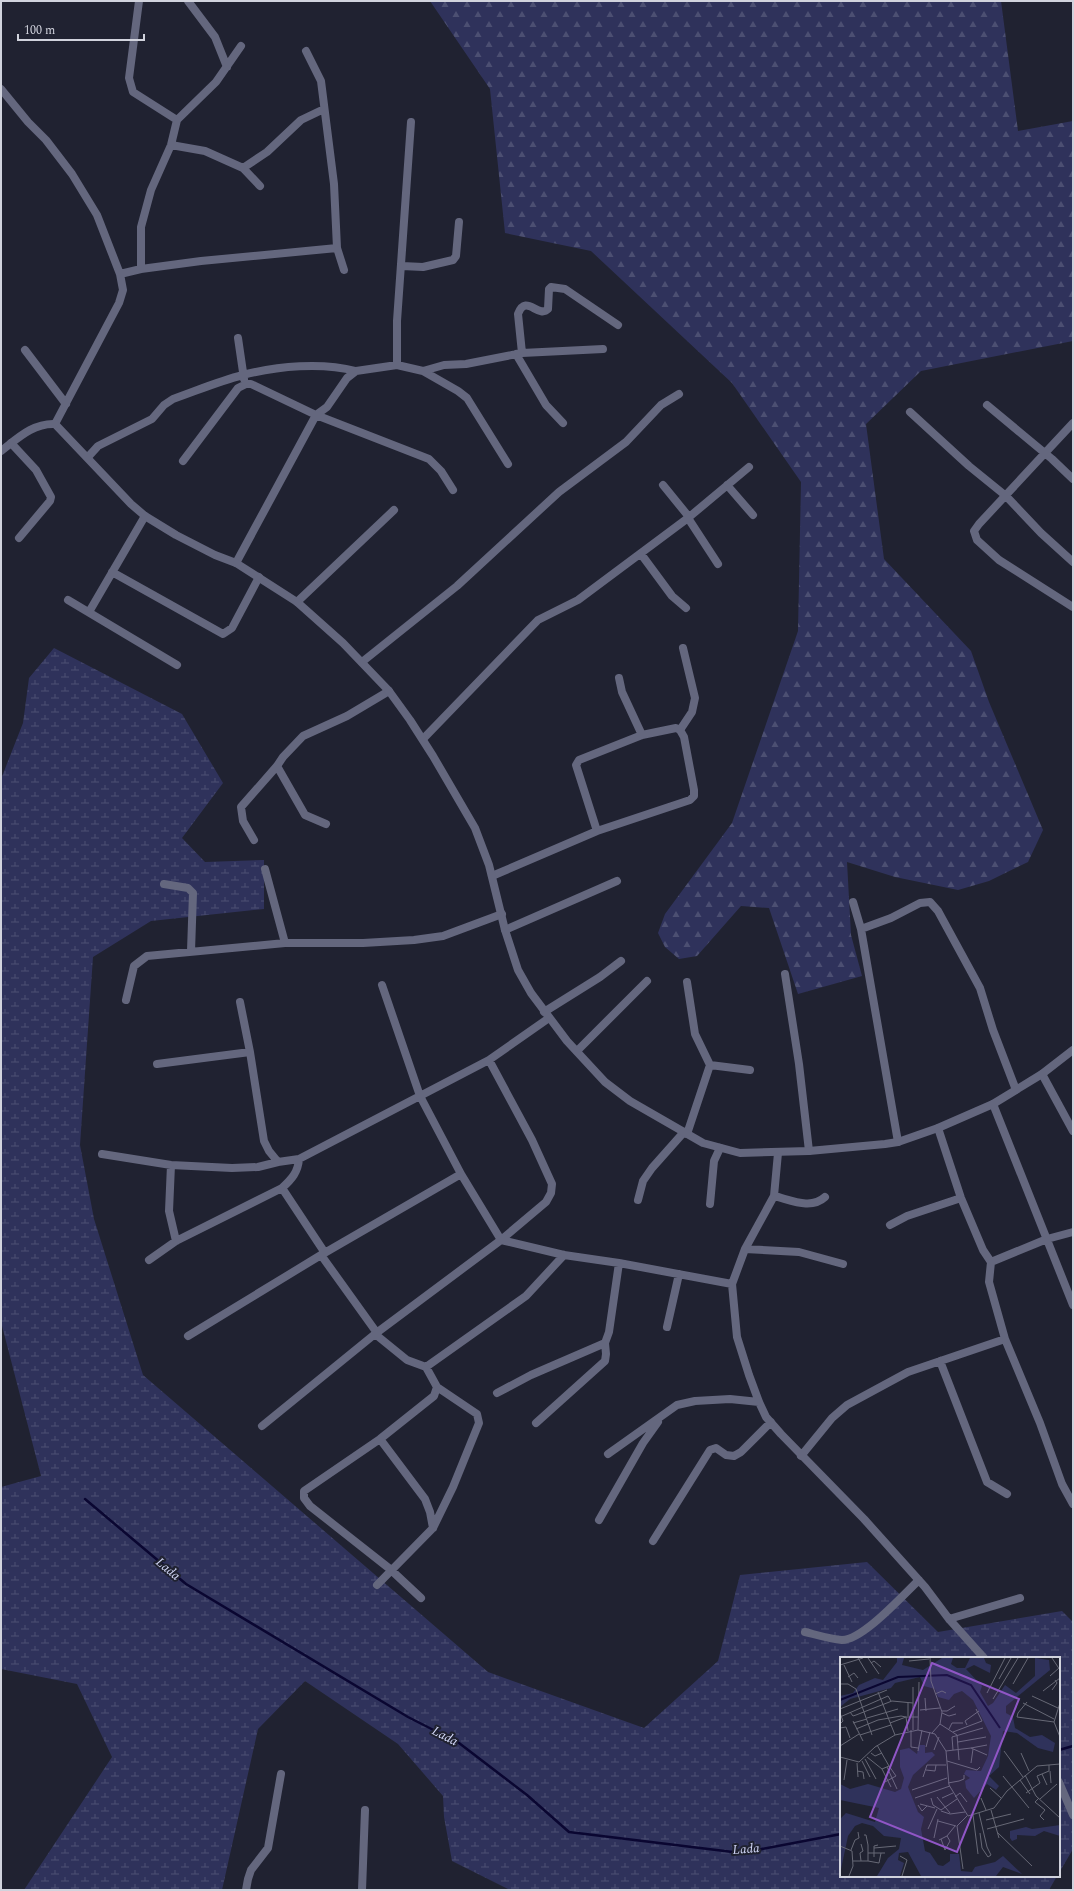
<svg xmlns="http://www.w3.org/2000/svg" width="1074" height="1891" font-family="Spectral,serif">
<defs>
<pattern id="forest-firs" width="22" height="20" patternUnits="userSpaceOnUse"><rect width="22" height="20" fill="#2f325b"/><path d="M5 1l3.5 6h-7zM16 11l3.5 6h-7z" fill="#4c4f72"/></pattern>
<pattern id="wetland-marsh" width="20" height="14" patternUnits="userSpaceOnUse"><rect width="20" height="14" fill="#2f325b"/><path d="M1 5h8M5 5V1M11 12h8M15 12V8" fill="none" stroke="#4c4f72"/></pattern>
</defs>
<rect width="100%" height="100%" fill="#202231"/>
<path fill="url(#forest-firs)" d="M430,1h571l17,130 55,-10v220l-152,30 -55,53 18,135 87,92 18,51 54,128 -15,32 -39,19 -31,9 -63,-13 -48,-15 4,73 11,41 -64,18 -29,-86 -28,-2 -44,50 -18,3 -14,-12 -7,-14 7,-19 67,-91 66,-192 3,-149 -69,-99 -141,-132 -86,-18 -15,-144z"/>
<path fill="url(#wetland-marsh)" d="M54,648l128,66 41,69 -41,55 23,24 59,-2v49l-113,12 -58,36 -13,188 14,74 49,156 345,297 156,56 74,-67 22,-86 127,-13 71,70 124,-21 11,11v227l-14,24v-215h-218v218h216l-8,14h-539l-58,-29 -8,-44 -1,-21 -45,-52 -93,-63 -47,48 -36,161h-198l88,-133 -35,-73 -76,-15v-182l40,-11 -40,-154v-543l22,-56 6,-45z"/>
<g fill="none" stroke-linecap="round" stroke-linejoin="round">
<path stroke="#0a0631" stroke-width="2.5" d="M85,1499l101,85 222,133 51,26 68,52 42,37 172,21 100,-19
M1059,1750l14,-4"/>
<path stroke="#64677e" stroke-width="8" d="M139,1l-10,77 4,14 44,28
M188,1l27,36 12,30
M306,51l15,30 13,103 3,64 7,22
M1,89l27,33 18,18 26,34 25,41 23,59 3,16 -4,13 -64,121
M171,145l34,6 38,17 17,18
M243,168l24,-16 34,-32 23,-11
M402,266l21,1 30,-7 3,-4 3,-34
M141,269v-42l10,-37 20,-45 6,-25 39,-38 25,-36
M120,274l21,-5 60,-8 136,-13
M238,338l6,41
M25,350l41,54
M522,353l-4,-39c8,-21 20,5 30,-5l1,-20 2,-2 14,2 53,36
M516,354l30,51 17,18
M397,365v-44l14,-199
M423,371l21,-6 22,-1 56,-11 81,-4
M987,405l65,54 21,20
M910,412l59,54 37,30 35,37 32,29
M1073,423l-94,101 -5,7 3,9 22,20 74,47
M11,443l25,27 15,27 -1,4 -31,37
M88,457l10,-11 54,-27 12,-14 9,-6c23,-8 46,-18 70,-24 35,-9 78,-13 113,-4
M183,461l55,-73 8,-4h5l65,31 113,44 12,12 12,19
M663,485l26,32
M727,485l26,30
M688,518l30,46
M641,554l31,42 14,12
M236,563l80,-148 11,-8 20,-29 9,-7 41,-6 26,6 35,20 9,7 41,66
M112,572l111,62 9,-6 27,-51
M68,600l109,65
M297,602l97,-92
M89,612l56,-96
M362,662l95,-76 102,-94 67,-50 35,-37 18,-11
M619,678l3,14 20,43
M680,730l12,-18 3,-14 -12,-50
M423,739l115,-119 40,-20 110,-82 61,-51
M277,766l28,49 21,9
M597,831l-21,-66 3,-5 63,-25 34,-7 4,2
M254,840l-11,-19 -2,-14 36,-41 6,-9 20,-21 44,-20 42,-25
M265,869l20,74
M492,876l105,-45 93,-31 4,-4v-6l-10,-53 -4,-7
M164,884l24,4 5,5 -2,58
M853,902l8,27 37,213
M861,929l30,-11 29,-15 10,-1 8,9 42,77 13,42 23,60
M505,930l112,-49
M785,974l14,90 10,87
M382,985l38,111 41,78 40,66 63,15 55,8 113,21
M126,1000l8,-34 13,-10 138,-13h78l51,-3 29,-4 59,-22
M240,1002l10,50 14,89 5,10 9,11
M544,1012l56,-35 21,-16
M577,1051l70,-70
M157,1064l93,-12
M710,1065l40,5
M1042,1074l31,57
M993,1104l80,201
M938,1128l23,70 22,52 8,12 -2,20 16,57 35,84 22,61 11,20
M687,1134l23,-69 -15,-31 -8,-52
M778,1153l-4,43 -29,53 -13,35 5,53 12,38 10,27 7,15 15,17 83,85 61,68 24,32 35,39
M102,1154l69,11 61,3 26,-1 20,-5 21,-3 190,-99 60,-42
M171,1165l-2,46 7,30
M282,1188l43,65
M774,1196c17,4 37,14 51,1
M638,1200l5,-19 9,-13 32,-36
M710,1204l4,-43 6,-13
M890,1225l17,-9 54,-18
M745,1249l54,3 44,12
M321,1255l56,78
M149,1260l27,-19 106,-53c10,-9 16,-16 17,-29
M991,1262l56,-23 26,-7
M667,1327l12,-53
M375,1334l32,26 19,7 11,20 -3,9 -54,43 -76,52v7l6,8 80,63 31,29
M188,1336l133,-81 140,-81
M940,1361l47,121 20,12
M426,1367l100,-71 38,-41
M497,1393l34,-18 74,-32 4,-11 10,-69
M536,1423l69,-62 1,-7 -1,-11
M262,1426l113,-92 126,-94 45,-38 5,-9 1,-9 -20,-44 -43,-80
M380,1439l45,60 5,13 3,16
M608,1454l69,-49 18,-4 35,-2 29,3
M801,1456l31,-38 15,-13 61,-33 97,-33
M599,1520l44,-77 15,-21
M653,1541l57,-91 6,-2 10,7 8,1 7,-4 30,-30
M377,1585l56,-57 20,-41 26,-64 -2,-9 -40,-27
M949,1619l71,-21
M805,1632c12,3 25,7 37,8 21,0 61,-45 77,-60
M1059,1782l14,33
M246,1890l2,-11 3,-9 17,-22 13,-74
M362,1890l3,-80"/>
<path stroke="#64677e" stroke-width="8" d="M1,451c17,-13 32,-28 54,-27l76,80 14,12 31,19 39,20 21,8 61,39 46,41 46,48 21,29 23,36 42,72 14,37 16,65 13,40 13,23 36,48 38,41 25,19 73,42 37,10 69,-2 76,-7 13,-2 40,-14 55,-24 49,-30 31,-24"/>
</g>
<g text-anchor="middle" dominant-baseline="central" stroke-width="4" stroke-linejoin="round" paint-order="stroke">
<g font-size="13" font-style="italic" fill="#d4d9f9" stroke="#202231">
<text transform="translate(168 1569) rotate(40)">Lada</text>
<text transform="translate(445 1736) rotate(28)">Lada</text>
<text transform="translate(746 1849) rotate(-4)">Lada</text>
</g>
</g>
<g transform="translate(840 1657)">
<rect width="220" height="220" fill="#202231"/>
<path d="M79,88h6v8l7,-1 3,3 -22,20 -5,12 10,25 6,5 -3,12 4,22 5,2 8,12 5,1 7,-5v-7h9l2,17 11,1 3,-5 20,-5 8,-6 19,18 -19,-7 -7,9h-75l-13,-24 -9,1 -1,7 6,3 -4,13h-23l11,-18 11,-9 2,-11 -17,-2 -11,-10 -11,-3 -7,3 -7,10 -8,38v-55l6,-6 29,9 4,-14 -39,-8v-16l10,5 18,-5 27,8 6,-3 3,-11 -4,-11v-17l9,-2 8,6zM220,168v11l-16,-5 -9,5 -18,-1v4l-5,2 -2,-3v-7l16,-4 6,2z" fill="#2f325b"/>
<path d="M57,1h7l-2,7 21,5 19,-12h11l-2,6 6,4h8l5,-10h14l2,5 5,2 -1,8 -16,-8 -8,4 16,17 -2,6 8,14 5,-3 12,-18 11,8 19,-17v-18l14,2 1,10 -44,36v7l7,4 2,11 15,9 12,-2 13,8 -2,9 -15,-4 -21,-15 -14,-2 -4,36 -10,9 10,10 -3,4 -9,-6 -13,14 -8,-10 -1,-7 5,-3 -6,-4 2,-4 15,1 7,-15 3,-20 -18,-36 -11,-9 -8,3 -5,6 -11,-3 -3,-8 -11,-3 -4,-9 -25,6 -4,5 -41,11 -10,8v-11l13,-3 6,-8 16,-7 8,2 14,-18z" fill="#2f325b"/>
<path fill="none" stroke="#0a0631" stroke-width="2" d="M0,43l58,-23 49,-2 24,10 29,43"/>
<path fill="none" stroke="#676976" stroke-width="1" d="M18,1l9,15M28,1l11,16M90,1l1,23 11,31 -2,12 -8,9M212,1l8,12M69,4l20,-2M31,6l3,-2 7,6M0,8l23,-7M4,8l8,17M210,19l9,-8M8,20l6,-4 4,5M159,22l12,-21M0,27h8l8,5 16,46M173,27l15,-26M212,33l5,-7 -2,-3M203,34l17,-13M38,35l17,43M147,36l18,-35M95,37l7,-3 4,2M192,39l26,12M85,41l1,13M153,42l25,-41M187,45l-9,11 -1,4 37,5M183,46l31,16M220,46l-6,19 6,15M0,52l47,-19M80,53l20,-2M102,54h5l8,-5M10,55l3,4 3,-1 36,-14 21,2M0,56l3,8 -3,3M102,56l7,3 7,-2M68,59v-13M0,60l48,-21 3,5M27,61l31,-9M13,64l10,20M13,66l14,-4M50,66l16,-6h12M100,67l17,11 2,25M127,68l-2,-4 14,-10M0,71l6,-1 4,11M16,72l22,-9 23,-4 5,1 2,14M109,72l3,-6h11M71,73v17l7,1M73,73v-43M78,73l1,-48M113,75l29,-11 -6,-12M20,78l31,-10M118,85l28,-5M37,88l12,21M0,89l19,-12M86,90l4,-15M131,91l16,-3M94,93l5,-13M113,93l-1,-13 31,-9M78,94l4,-21M106,94l25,-3 16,7M164,94l19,26M31,96l4,3 7,-3M181,96l8,18M0,100l19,5 16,-15 20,-12 23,-5 17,4 11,17 3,34 19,31 26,-8 13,-17 30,-25 23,-2M27,100l15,12 9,18M25,102l11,20M22,104l8,16M107,104l30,9 3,-3M17,106l1,14M131,106l2,-14M47,110l10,22M42,112l7,-3 7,10 -13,7M86,113l9,1 1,-6M17,114l6,1 1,7M210,114l1,12M202,117l5,11M185,118l11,21 24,22M163,119l26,32M83,120l4,-12h19M4,123l3,-20M180,123l10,14M108,126l11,-2 5,-2v-4M150,131l11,10M72,133l35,-12M186,136l14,-10 -3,-7 12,-5v-6M97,140l13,16M115,140l5,-4 7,9M75,141l35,-12M91,141l2,7 8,5 16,-11M102,141l11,-5M141,141l5,12M199,141l-4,4 10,8 -5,6 4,4M200,142l17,-15M80,147l15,4M78,148l4,6 5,-5M151,153l8,28M101,154l9,3 15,-2M139,156l8,34 4,8 -3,2 -6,-9 -2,-15M133,158l5,39M146,163l25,-6M98,164l18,5M88,172l9,-20M147,172l37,-10M157,175l35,34M94,181l4,-19M101,182l4,11 5,-9 -3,-5M99,183l8,-4 8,-10M0,189l12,5 1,15 -4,10M34,191l22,-2M11,193l4,-10 4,-2 -1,-6M28,196h17M60,199l7,4 -5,16M34,200v-11l4,-1M13,204h15v-16l-2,-10h-2M21,204l-1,-8 3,-2 -2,-7M28,204l11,2 2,-10M123,212l-6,-43 10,-10"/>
<path fill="#9056c6" fill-opacity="0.15" stroke="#9056c6" stroke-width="2" d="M92,6l87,36 -62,153 -87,-35z"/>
<rect width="220" height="220" fill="none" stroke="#d1d3dd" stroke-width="2"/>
</g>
<rect width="1074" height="1891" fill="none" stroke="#d1d3dd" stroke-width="4"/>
<path d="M18 34v6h126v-6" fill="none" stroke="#d1d3dd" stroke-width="2"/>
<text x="24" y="34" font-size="12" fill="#d1d3dd" stroke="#202231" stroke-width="3" paint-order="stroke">100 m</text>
</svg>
